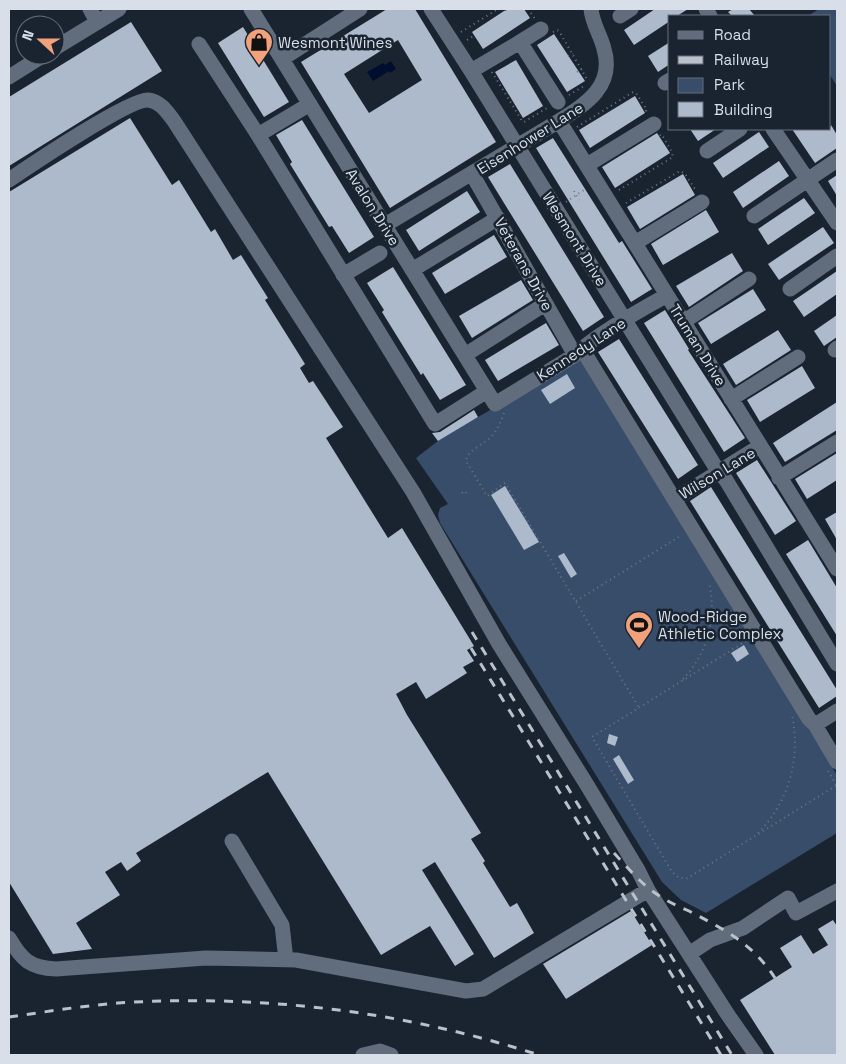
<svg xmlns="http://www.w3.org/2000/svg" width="846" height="1064" font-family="'Space Grotesk',sans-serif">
<rect width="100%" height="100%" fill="#1a2431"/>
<path fill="#374d6a" d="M819,9h18v77l-7,-11v-59h-22z
M579,360l4,3 254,412v58l-131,80 -25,-13 -19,-18 -222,-359 -2,-8 2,-7 8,-4 -32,-46 22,-17 40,-24z"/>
<path fill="#000d2e" d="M391,61l5,8 -6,4 -1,-2 -16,10 -6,-9 16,-9 2,2z"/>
<path fill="#adbacc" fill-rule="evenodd" d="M387,9h28l81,133 -106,66 -89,-146zM398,40l24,40 -53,33 -25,-39z
M510,9h14l6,9 -47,31 -11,-17 32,-21z
M655,9h33l-11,7h-7v5l-36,24 -10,-15z
M733,9h16l6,7h-23l-4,-4z
M131,22l31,49 -153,95v-69z
M243,27l46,75 -25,15 -46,-74z
M554,34l31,47 -18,11 -30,-47z
M670,42v22l-12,8 -10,-16z
M516,60l27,46 -20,12 -28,-46z
M635,96l10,17 -55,35 -11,-18z
M130,118l42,67 7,-5 32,52 4,-3 18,31 8,-5 27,43 -3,2 40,64 -5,4 9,15 4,-2 30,46 -17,11 62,100 14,-10 72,118 -7,4 7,11 -11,6 4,6 -41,26 -10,-17 -20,12 11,21 74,118 -10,6 14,22 -2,2 27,44 7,-4 17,30 -40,25 -59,-96 -13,8 52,84 -19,12 -25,-40 -49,29 -113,-183 -132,81 5,8 -14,10 -6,-9 -16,10 15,23 -44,28 16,26 -39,5 -44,-72v-690z
M302,120l72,117 -25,16 -17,-27 -3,1 -39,-63 2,-2 -16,-27z
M831,125l6,10v13l-22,15 -23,-34h38z
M690,129h26l-18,12z
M759,132l10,15 -46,31 -10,-15z
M657,133l13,20 -55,35 -13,-21z
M553,138l66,105 3,-2 30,48 -21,13 -95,-154z
M779,161l10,15 -46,32 -10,-16z
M510,164l94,153 -21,14 -95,-154z
M683,174l12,21 -55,34 -13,-22z
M837,175v21l-9,-15z
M467,191l13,21 -61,39 -13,-21z
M804,198l11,15 -47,32 -10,-16z
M706,210l13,22 -56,33 -12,-21z
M823,227l11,16 -55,37 -11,-16z
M494,235l13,22 -62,37 -13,-21z
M732,253l11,18 -54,36 -13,-21z
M393,267l73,118 -26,15 -17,-27 -2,2 -39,-63 2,-2 -17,-27z
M837,271v23l-33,23 -11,-16z
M521,280l12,20 -61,38 -13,-22z
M753,289l13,21 -55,34 -13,-21z
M665,310l24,39 -1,1 57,88 -21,14 -80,-129z
M837,315v22l-13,9 -10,-15z
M546,323l13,22 -61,36 -13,-21z
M778,330l13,20 -55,35 -13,-21z
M619,339l79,126 -20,14 -80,-127z
M802,366l13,22 -55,34 -13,-22z
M567,374l8,14 -25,16 -9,-14z
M837,402v28l-52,32 -12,-19z
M474,410l4,7 -40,24 -6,-8 8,-1z
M837,453v27l-30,19 -12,-20z
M757,460l39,61 -21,14 -39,-62z
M505,486l34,56 -15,8 -33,-55z
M711,487l126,203v6l-18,12 -129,-207z
M837,512v28l-12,-21z
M808,540l29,48v48l-51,-82z
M564,553l13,21 -6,4 -13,-22z
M744,645l5,9 -12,8 -6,-9z
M609,734l9,3 -3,9 -8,-3z
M619,755l15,25 -6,4 -15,-25z
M631,911l21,34 -86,54 -23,-35z
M833,920l4,6v129h-62l-35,-55 52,-33 -12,-19 21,-13 12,19 15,-9 -10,-16z"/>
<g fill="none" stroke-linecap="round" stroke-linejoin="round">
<path stroke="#6d7681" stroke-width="2" stroke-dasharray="1 4" stroke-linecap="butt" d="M528,9l7,10
M461,32l37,-23
M553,32l4,-2 2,1 29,50
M467,40l8,-5
M568,56l5,-2
M492,72l30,49 2,1 23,-14
M577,72l5,-3
M569,95l15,-9
M577,127l56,-35 3,1 11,17 -1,1 1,2
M619,190l54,-33 -1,-5 -10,-17 -1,1 -2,-2
M574,191l5,9
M566,202l18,-12
M626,203l54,-32 5,3 10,15 -1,2
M504,413c-3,9 -6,16 -12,23 -7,8 -25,14 -26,25l21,35 18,-13 134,225
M462,493l3,-2 3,5
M576,601l106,-66
M746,641l-154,96 80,135 6,5 8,2 151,-94
M683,679c25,-26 34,-62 26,-97
M828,771l9,15
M758,833c31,-31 43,-75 34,-118"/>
<path stroke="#616d7c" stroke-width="15" d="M90,9l7,13
M251,9l244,395 80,-49c23,-22 63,-43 92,-60
M431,9l40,62 247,400 8,9 111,184
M706,9l4,7
M620,16l11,-7
M520,42l21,-13
M199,44l59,91 52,-31
M55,48l64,-39
M282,59l78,-50
M471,71l49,-29 38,60
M9,77l35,-22
M665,83l5,-3
M559,121l278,448
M773,129l64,94
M258,135l177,289 52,-33
M707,151l33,-22
M587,165l67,-41
M472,174l103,181
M9,180c22,-15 120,-81 139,-80 12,1 19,12 26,21l239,371 86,152 88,141 51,85 10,20
M754,216l83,-56
M385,225l174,-104c27,-17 56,-35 45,-72 -3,-13 -12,-26 -13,-40
M635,243l67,-41
M412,270l86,-52
M343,275l37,-22
M790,289l47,-33
M683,322l66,-43
M582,349l227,370 6,6
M835,350l2,-2
M465,355l80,-51
M731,399l67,-42
M779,478l58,-36
M675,499l85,-53
M837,711l-22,14 22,37
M232,841l50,84 4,35
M9,938c13,22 21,30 47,31l150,-11 90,2 170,31 17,-2 165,-99 80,125 28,40
M689,954l21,-14 33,-12 45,-30 8,15 41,-22
M363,1055l17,-4 11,4"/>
<path stroke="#bac1cb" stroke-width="3" stroke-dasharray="9 9" stroke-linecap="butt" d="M472,632l260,423
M471,648l250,407
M614,853c14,15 27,31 44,42 10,7 20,11 31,16 36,19 63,32 86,67
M9,1017c36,-5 72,-11 109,-14 143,-9 285,8 421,52"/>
</g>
<defs>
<g id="shop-pin" transform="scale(1.4375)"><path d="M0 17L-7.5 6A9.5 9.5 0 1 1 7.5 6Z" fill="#f1a17c" stroke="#1a2431"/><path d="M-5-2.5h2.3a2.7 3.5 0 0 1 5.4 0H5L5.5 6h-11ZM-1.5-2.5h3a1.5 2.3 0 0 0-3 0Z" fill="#111"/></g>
<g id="stadium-pin" transform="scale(1.4375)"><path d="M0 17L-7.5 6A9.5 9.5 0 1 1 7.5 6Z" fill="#f1a17c" stroke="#1a2431"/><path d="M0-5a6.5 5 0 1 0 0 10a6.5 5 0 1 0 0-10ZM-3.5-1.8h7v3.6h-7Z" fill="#111"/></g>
</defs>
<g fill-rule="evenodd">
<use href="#shop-pin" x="259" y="42"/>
<use href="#stadium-pin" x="639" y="625"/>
</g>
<g text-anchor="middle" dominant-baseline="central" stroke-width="5" stroke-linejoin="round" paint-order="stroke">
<g font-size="15" fill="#d8dfe8" stroke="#1a2431" text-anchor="start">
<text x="278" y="42">Wesmont Wines</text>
<text x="658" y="616">Wood-Ridge<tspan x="658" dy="17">Athletic Complex</tspan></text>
</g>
<g font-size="15" fill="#d8dfe8" stroke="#1a2431">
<text transform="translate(530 138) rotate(-32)">Eisenhower Lane</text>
<text transform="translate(373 207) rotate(58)">Avalon Drive</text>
<text transform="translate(575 239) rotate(58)">Wesmont Drive</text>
<text transform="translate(524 264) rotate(61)">Veterans Drive</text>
<text transform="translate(698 345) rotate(58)">Truman Drive</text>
<text transform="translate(581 349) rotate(-33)">Kennedy Lane</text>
<text transform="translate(717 473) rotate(-31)">Wilson Lane</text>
</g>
</g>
<rect width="846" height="1064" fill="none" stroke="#d8dfe8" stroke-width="20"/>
<rect x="668" y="15" width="162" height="115" fill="#1a2431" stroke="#666f7a"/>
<rect x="678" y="31" width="25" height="8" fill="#616d7c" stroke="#666f7a"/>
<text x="714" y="40" font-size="15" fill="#d8dfe8">Road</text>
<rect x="678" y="56" width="25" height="8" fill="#bac1cb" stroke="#666f7a"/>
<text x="714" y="65" font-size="15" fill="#d8dfe8">Railway</text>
<rect x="678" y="78" width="25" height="15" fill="#374d6a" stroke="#666f7a"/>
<text x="714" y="90" font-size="15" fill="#d8dfe8">Park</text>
<rect x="678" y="102" width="25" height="15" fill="#adbacc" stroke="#666f7a"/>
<text x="714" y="115" font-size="15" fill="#d8dfe8">Building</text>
<g transform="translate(40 40) rotate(291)"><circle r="24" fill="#1a2431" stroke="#666f7a"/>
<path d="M0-4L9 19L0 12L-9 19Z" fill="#f1a17c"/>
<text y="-8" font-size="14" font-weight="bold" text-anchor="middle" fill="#d8dfe8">N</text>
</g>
</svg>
